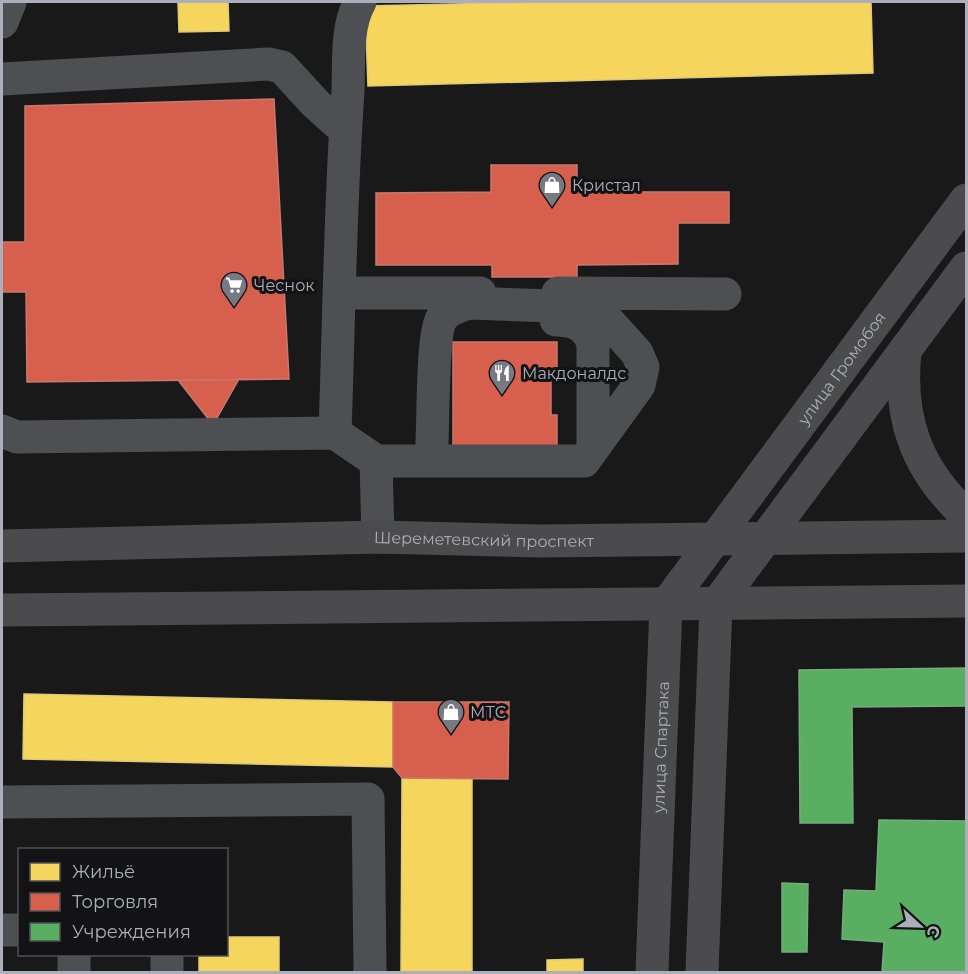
<svg xmlns="http://www.w3.org/2000/svg" width="968" height="974" font-family="Montserrat,sans-serif">
<rect width="100%" height="100%" fill="#19191a"/>
<path fill="#f6d55c" stroke="#dfca78" stroke-width="1.5" d="M178,2h50l1,29 -50,1z
M543,2h328l2,71 -505,13 -3,-80z
M24,694l369,8v65l-370,-8z
M402,778l70,1v193h-71z
M226,937h53v35h-80v-18h27z
M583,959v13h-36v-12z"/>
<path fill="#d6604d" stroke="#c9786e" stroke-width="1.5" d="M274,99l15,280 -262,3 -1,-90h-24v-50h23v-136z
M274,99l15,280h-50l-26,46 -35,-45 -151,2 -1,-90h-24v-50h23v-136z
M491,165h86v27h152v31h-51v41l-101,1v12h-85v-12h-116v-72l115,-1z
M453,342h104v36h-6v37h6v34h-104z
M393,702h116l-1,77 -106,-1 -9,-11z"/>
<path fill="#5aae61" stroke="#72ae7c" stroke-width="1.5" d="M966,668v38l-114,1 1,116h-53l-1,-153z
M879,820l87,1v151h-84l2,-30 -42,-3 2,-49 32,1z
M782,883l26,1 -1,68h-25z"/>
<g fill="none" stroke-linecap="round" stroke-linejoin="round">
<path stroke="#4d4f53" stroke-width="33" d="M2,22l8,-20
M2,79l266,-15 14,3 33,36 30,27
M340,293h140
M558,293l167,1
M556,320c18,0 30,5 37,23v105
M2,431l15,6 318,-4 41,28 2,76
M335,433c4,-114 5,-228 13,-342 1,-28 -2,-65 12,-89
M376,461h208l55,-76 4,-18 -6,-14 -28,-31 -29,-15 -111,-4c-10,3 -21,6 -27,15 -11,15 -8,116 -11,142
M2,802l366,-3 2,173
M2,930h18
M167,954v18
M74,972v-18"/>
<g stroke="#4b4b4e" stroke-width="33">
<path d="M905,351c-7,67 11,118 61,164"/>
<path id="s1" d="M2,546l376,-9 163,4 425,-5"/>
<path d="M716,605l250,-337"/>
<path d="M2,610l964,-9"/>
<path id="s2" d="M652,972l14,-367 300,-405"/>
<path d="M702,972l14,-367"/>
</g>
</g>
<defs>
<g id="shop-pin" transform="scale(1.35)"><path d="M0 17L-7.5 6A9.5 9.5 0 1 1 7.5 6Z" fill="#777a83" stroke="#131316"/><path d="M-5-2.5h2.3a2.7 3.5 0 0 1 5.4 0H5L5.5 6h-11ZM-1.5-2.5h3a1.5 2.3 0 0 0-3 0Z" fill="#fff"/></g>
<g id="supermarket-pin" transform="scale(1.35)"><path d="M0 17L-7.5 6A9.5 9.5 0 1 1 7.5 6Z" fill="#777a83" stroke="#131316"/><path d="M-6-5.5h2.5l.6 2H6L4.5 2H-2.5L-4.4-4H-6ZM-1.5 3.2a1.3 1.3 0 1 0 .1 0ZM3 3.2a1.3 1.3 0 1 0 .1 0Z" fill="#fff"/></g>
<g id="restaurant-pin" transform="scale(1.35)"><path d="M0 17L-7.5 6A9.5 9.5 0 1 1 7.5 6Z" fill="#777a83" stroke="#131316"/><path d="M-5-6h1v4h1v-4h1v4h1v-4h1v5L-1.5 .5V6h-2V.5L-5-1ZM5-6V6H3V1.5H1.5Q1.5-4 5-6Z" fill="#fff"/></g>
</defs>
<g fill-rule="evenodd">
<use href="#shop-pin" x="552" y="185"/>
<use href="#supermarket-pin" x="234" y="285"/>
<use href="#restaurant-pin" x="502" y="373"/>
<use href="#shop-pin" x="451" y="712"/>
</g>
<g text-anchor="middle" dominant-baseline="central" stroke-width="6" stroke-linejoin="round" paint-order="stroke">
<g font-size="16" fill="#aaafbb" stroke="#131316" text-anchor="start">
<text x="572" y="185">Кристал</text>
<text x="254" y="285">Чеснок</text>
<text x="522" y="373">Макдоналдс</text>
<text x="470" y="712">МТС</text>
</g>
<g font-size="16" fill="#aaafbb" stroke="#131316">
<text stroke="none"><textPath href="#s2" startOffset="662">улица Громобоя</textPath></text>
<text stroke="none"><textPath href="#s1" startOffset="482">Шереметевский проспект</textPath></text>
<text stroke="none"><textPath href="#s2" startOffset="225">улица Спартака</textPath></text>
</g>
</g>
<rect width="968" height="974" fill="none" stroke="#aaafbb" stroke-width="6"/>
<rect x="18" y="848" width="210" height="108" fill="#131316" stroke="#4f5158" stroke-width="1.5"/>
<rect x="30" y="863" width="30" height="18" fill="#f6d55c" stroke="#4f5158" stroke-width="1.5"/>
<text x="72" y="878" font-size="18" fill="#aaafbb">Жильё</text>
<rect x="30" y="893" width="30" height="18" fill="#d6604d" stroke="#4f5158" stroke-width="1.5"/>
<text x="72" y="908" font-size="18" fill="#aaafbb">Торговля</text>
<rect x="30" y="923" width="30" height="18" fill="#5aae61" stroke="#4f5158" stroke-width="1.5"/>
<text x="72" y="938" font-size="18" fill="#aaafbb">Учреждения</text>
<g transform="translate(920 926) rotate(112)" stroke="#131316" stroke-width="4.5" paint-order="stroke">
<path d="M0-4.5L10 22L0 15L-10 22Z" fill="#aaafbb"/>
<text y="-9" font-size="16" font-weight="bold" text-anchor="middle" fill="#aaafbb">С</text>
</g>
</svg>
